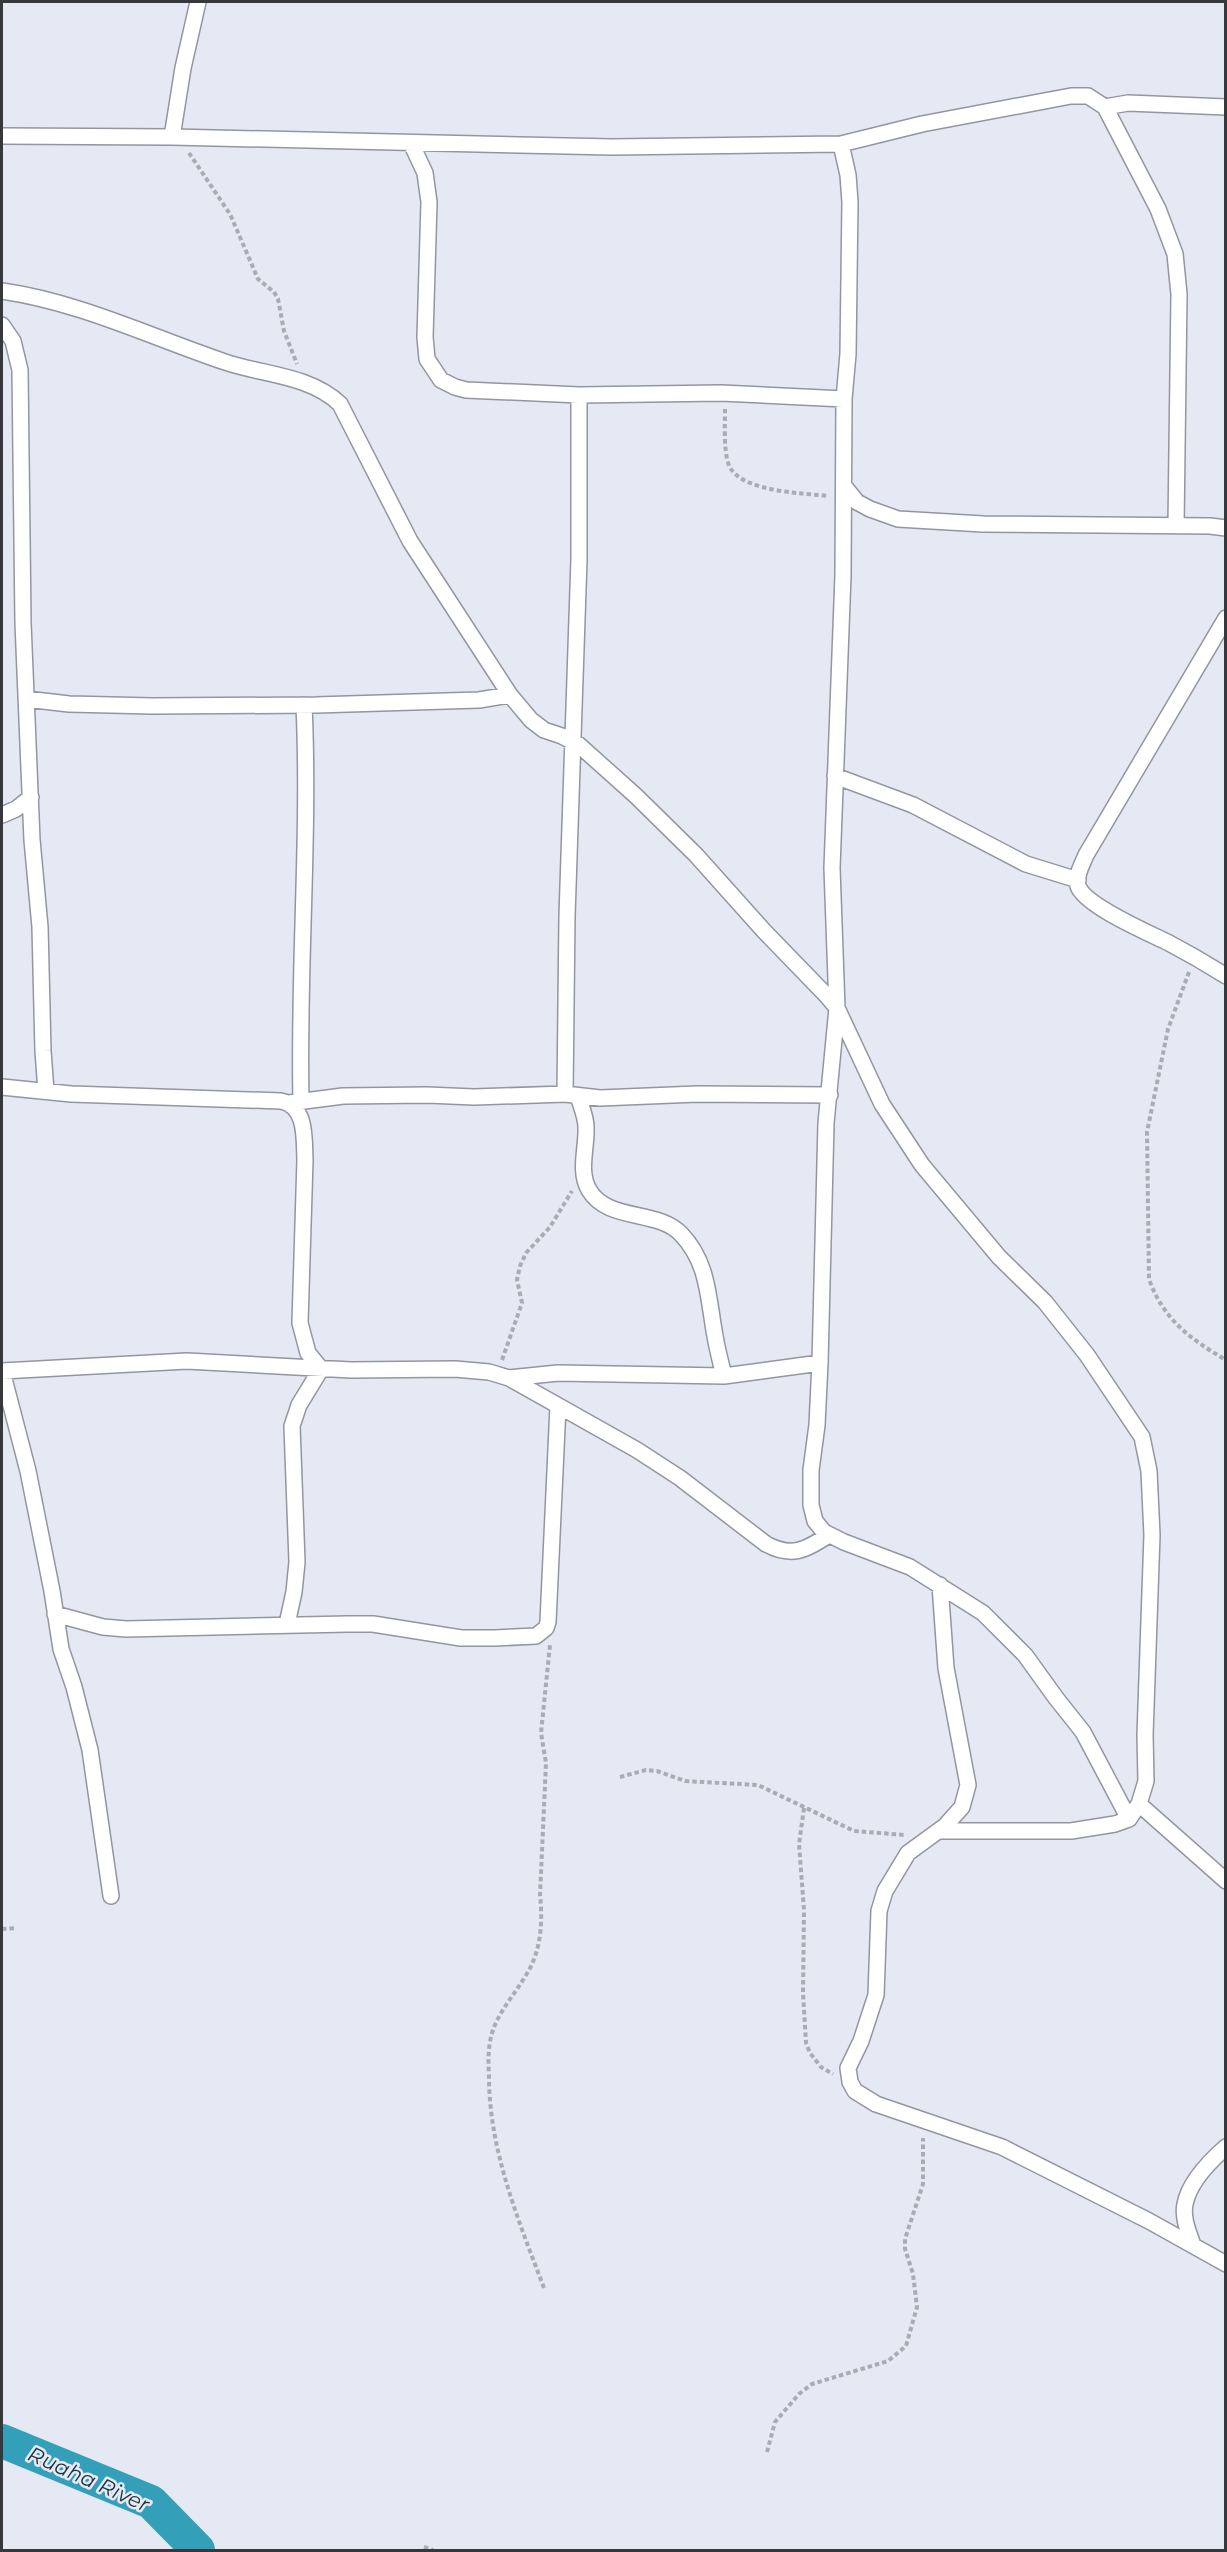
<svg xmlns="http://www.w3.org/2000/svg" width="1227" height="2552" font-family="Montserrat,sans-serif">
<rect width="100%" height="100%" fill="#e5e9f3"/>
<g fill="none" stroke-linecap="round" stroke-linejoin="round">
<path stroke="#349fb9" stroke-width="34" d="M2,2441l149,61 47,48"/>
<g stroke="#92969f" stroke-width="18">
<path id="minor" d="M1105,107l23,-4 98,4
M2,136l170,1 440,10 229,-3 81,-20 149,-28h17l17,11 53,102 17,45 4,40 -3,232
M172,137l11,-69 15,-66
M411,143l14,30 4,29 -4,135 2,22 14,21 14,7 11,3 113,5 142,-2 123,6
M841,144l7,31 2,27 -2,152 -4,45 -1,176 -11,293 5,140 -11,115 -6,240 -3,62 -6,45v35l4,16 9,11 20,10 66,25 73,46 42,42 31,43 27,34 46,87
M2,291c77,11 149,46 223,71 38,13 85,13 115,42l70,137 100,154 21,25 13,10 18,6 17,9 57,51 60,59 68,76 62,64 11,13 45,96 40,61 77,92 46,45 42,53 55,82 7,34 3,64 -7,200 1,46 -7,23 -10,15 -14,5 -44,7h-133
M2,325l11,16 7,29 3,253 9,217 8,87 3,124 3,40
M844,486l13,16 13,7 28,10 85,5 227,2 16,2
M1226,618l-140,237c-4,10 -11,21 -8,31 7,20 71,47 91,57 19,10 38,21 57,33
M26,699l43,5 83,2 164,-1 163,-5 31,-5
M835,776l78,29 113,59 52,16
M2,815l14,-6 15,-12
M2,1087l69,7 210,7c26,5 23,38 24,59l-5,163 8,30 13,16 -22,36 -7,21 5,136 -3,30 -7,32
M565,1094l2,-178 12,-357v-164
M578,1096c3,10 8,21 8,31 1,21 -8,44 3,63 19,32 68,19 92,44 28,29 27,65 34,102 2,13 6,27 9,40
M301,1100c-3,-132 9,-263 3,-395
M289,1103l54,-7 84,-1 47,2 91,-3 35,4 97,-4 133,1
M509,1378l49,-5 166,3 96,-13
M940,1585l6,83 22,117 -6,22 -17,19 -37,27 -23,38 -6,20 -3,84 -15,46 -13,27 2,14 5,9 21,13 126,43 147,74 77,43
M55,1614l48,13 23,2 221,-5h26l88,14h34l41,-2 10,-8 2,-6 10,-216
M1139,1804l87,77
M111,1896l-21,-146 -16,-63 -13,-38 -9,-58 -24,-120 -26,-100 185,-10 164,9 104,-1 34,3 20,6 128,72 43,28 86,66c26,14 39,6 63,-9
M1193,2245c-4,-12 -11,-27 -8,-41 4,-21 25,-43 41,-57"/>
</g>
<path stroke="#a8acb3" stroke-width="4" stroke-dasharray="4.5 3" stroke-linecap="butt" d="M189,153l41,61 28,65 16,13 4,7 6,32 13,33
M725,409c0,15 -2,49 6,60 15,23 72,24 97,27
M1189,972l-21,57 -21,103 2,147c14,40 41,60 77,81
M502,1360l20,-57 -5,-23 3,-14 6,-13 24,-26 22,-36
M620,1777l26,-7 11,1 28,10 73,4 96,46 51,4
M804,1808l-5,36 5,66 -1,83 3,50 4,10 11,14 12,7
M2,1929l14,-1
M544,2288c-26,-69 -55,-138 -55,-212 -1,-16 -1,-31 4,-46 7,-20 22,-36 33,-55 15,-23 17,-53 14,-80l6,-132 -5,-30 9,-88
M767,2452l8,-30 24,-28 13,-10 76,-23 18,-15 11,-39 -4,-33 -8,-25v-10l18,-55v-46
M424,2547l9,3"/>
<use href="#minor" stroke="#fff" stroke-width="15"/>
</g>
<g text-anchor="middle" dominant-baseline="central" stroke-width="5" stroke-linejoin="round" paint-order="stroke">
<g font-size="21" font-style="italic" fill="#1d343b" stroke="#e5e9f3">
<text transform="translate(89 2479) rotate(24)">Ruaha River</text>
</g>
</g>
<rect width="1227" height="2552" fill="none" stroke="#36383c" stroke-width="6"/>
</svg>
